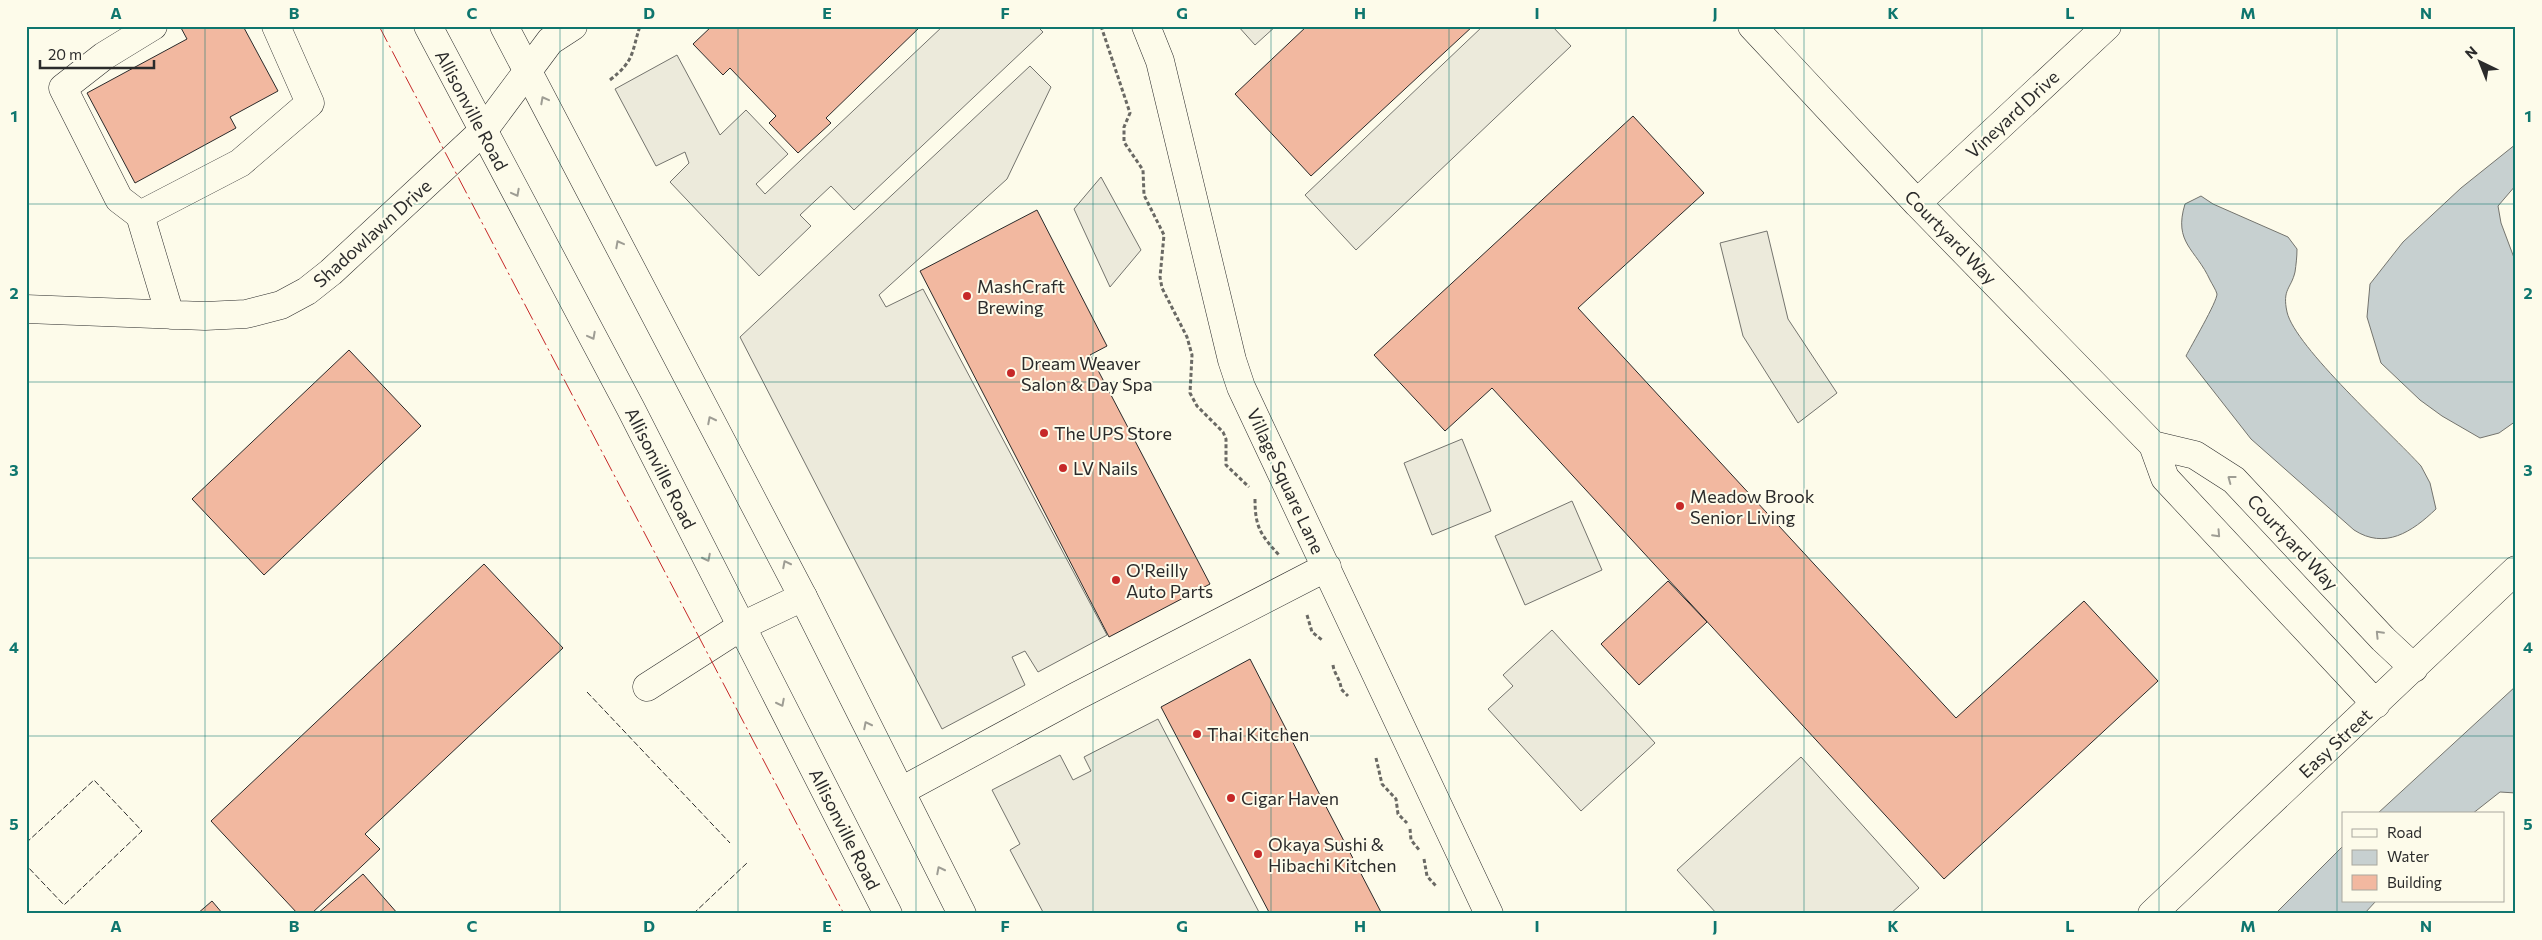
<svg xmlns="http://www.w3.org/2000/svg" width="2542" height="940" font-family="Commissioner,sans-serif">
<rect width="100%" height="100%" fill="#fdfbea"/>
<path fill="#eceadb" stroke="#74746e" d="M943,26h94l6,6 -189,178 -23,-24 -31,29 11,11 -52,50 -89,-94 19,-19 -4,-11 -29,14 -41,-77 62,-34 43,80 26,-25 42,44 -32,30 9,10z
M1238,26h38l-21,19z
M1483,26h69l19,20 -215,204 -51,-55z
M1030,66l21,21 -44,92 -128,116 7,12 37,-18 184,346 -69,37 -13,-21 -13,6 13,28 -83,44 -202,-392z
M1101,177l40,73 -31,37 -36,-78z
M1767,231l21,88 49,74 -39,30 -55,-87 -23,-93z
M1462,439l29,72 -59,24 -28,-72z
M1572,501l30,69 -77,35 -30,-69z
M1552,630l103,113 -74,68 -93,-102 25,-23 -10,-11z
M1158,719l102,195h-216l-34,-64 10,-6 -28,-54 68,-35 13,25 18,-9 -7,-14z
M1801,757l118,131 -29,26h-173l-40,-44z"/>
<path fill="#c7d0d0" stroke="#74746e" d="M2516,144v41l-18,21 3,17 15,40v158l-17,12 -19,5 -38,-22 -22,-16 -39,-37 -14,-46 3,-33 33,-42 58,-54z
M2201,196l12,8 75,33 9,12c0,8 -1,16 -2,23 -4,17 -13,17 -8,40 8,35 105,122 134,154l9,17 6,26c-24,23 -51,41 -82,21l-103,-91 -65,-83c5,-10 31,-54 31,-62 -1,-4 -5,-10 -7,-14 -14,-31 -37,-37 -25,-76z
M2516,686v107l-16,-1 -28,22h-95z
M2343,846v55h33l-12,13h-89z"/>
<path fill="#f2b8a0" stroke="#2b2b2b" d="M180,26h63l35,65 -48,26 6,11 -101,55 -48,-90 100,-54z
M712,26h209l-95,92 5,5 -33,30 -29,-30 7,-7 -46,-48 -7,7 -30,-31z
M1307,26h166l-162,150 -76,-82z
M1633,116l71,77 -126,115 378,410 128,-117 74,80 -214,198 -452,-491 -47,43 -71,-76z
M1037,210l70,136 -17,9 120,229 -101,53 -189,-366z
M349,350l72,76 -157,149 -72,-76z
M484,564l79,84 -198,186 15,15 -69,65h-13l-87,-93z
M1668,581l39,41 -68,63 -38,-41z
M1250,659l71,138 61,117h-112l-109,-207z
M363,874l35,40h-81z
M212,901l11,13h-26z"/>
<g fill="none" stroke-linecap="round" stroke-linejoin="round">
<g stroke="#2b2b2b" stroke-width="29">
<path id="minor" d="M153,26l-49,30 -41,32 56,111 21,16 30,100
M1146,26l14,35 72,299 9,27 248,527
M1752,26l165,177 236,242
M1917,203l190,-177
M140,215l100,-52 70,-60 -34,-77
M26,309l179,7 41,-2 35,-9 26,-14 24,-19 152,-141 67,-90 23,-15
M647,687l95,-61 61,-29
M2376,704l-211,-226 -12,-33 42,10 39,25 149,159 31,29
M901,791l176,-95 250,-129
M2152,914l364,-344"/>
</g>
<g stroke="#2b2b2b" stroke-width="29">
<path id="major" d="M428,26l203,383 257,505
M504,26l299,571 159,317"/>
</g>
<path stroke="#6a6964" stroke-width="3" stroke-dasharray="4 2.5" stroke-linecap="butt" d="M1101,26l29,87 -6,14v15l19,28 1,25 20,40 -4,42 2,11 25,49 5,18 -2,38 7,13 26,26 3,7v26l23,22
M610,80c25,-20 21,-26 30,-54
M1255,499c0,29 6,36 24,56
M1307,615l5,17 10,8
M1333,665c1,9 8,15 8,24l7,7
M1376,758l6,26 14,15 2,15 9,9
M1410,829l1,11 9,11
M1424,859l3,17 9,10"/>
<use href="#minor" stroke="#fdfbea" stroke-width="28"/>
<use href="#major" stroke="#fdfbea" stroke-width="28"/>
<path stroke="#2b2b2b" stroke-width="1" stroke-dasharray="6 2.5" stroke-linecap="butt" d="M587,692l143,151
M26,843l68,-63 48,51 -78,74 -38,-40
M693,914l54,-51"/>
<path stroke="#c62828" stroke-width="1" stroke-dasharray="18 4 2.5 4" stroke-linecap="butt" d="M379,26l465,888"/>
</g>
<defs><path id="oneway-chevron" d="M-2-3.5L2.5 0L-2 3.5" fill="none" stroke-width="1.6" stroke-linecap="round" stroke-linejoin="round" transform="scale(1.25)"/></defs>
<g stroke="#9e9d94">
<use href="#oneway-chevron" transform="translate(544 100) rotate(-118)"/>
<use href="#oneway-chevron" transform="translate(516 193) rotate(62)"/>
<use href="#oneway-chevron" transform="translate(619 244) rotate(-118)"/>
<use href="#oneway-chevron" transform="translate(592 336) rotate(62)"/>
<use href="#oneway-chevron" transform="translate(711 420) rotate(-117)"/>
<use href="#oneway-chevron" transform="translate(2231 479) rotate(-143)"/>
<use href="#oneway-chevron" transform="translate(2217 534) rotate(47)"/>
<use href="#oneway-chevron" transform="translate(707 558) rotate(63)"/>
<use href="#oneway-chevron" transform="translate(786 564) rotate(-117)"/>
<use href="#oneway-chevron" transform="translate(2379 634) rotate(-134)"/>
<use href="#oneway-chevron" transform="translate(781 703) rotate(63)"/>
<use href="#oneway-chevron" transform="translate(867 725) rotate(-117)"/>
<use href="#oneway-chevron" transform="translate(940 870) rotate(-117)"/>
</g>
<path fill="none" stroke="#0f766e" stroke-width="1" stroke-opacity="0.55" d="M205,26v888M383,26v888M560,26v888M738,26v888M916,26v888M1093,26v888M1271,26v888M1449,26v888M1626,26v888M1804,26v888M1982,26v888M2159,26v888M2337,26v888M26,204h2490M26,382h2490M26,558h2490M26,736h2490"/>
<g fill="#c62828" stroke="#fdfbea" stroke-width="2">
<circle cx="967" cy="296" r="5"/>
<circle cx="1011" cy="373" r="5"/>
<circle cx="1044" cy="433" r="5"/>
<circle cx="1063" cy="468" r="5"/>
<circle cx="1680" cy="506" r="5"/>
<circle cx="1116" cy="580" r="5"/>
<circle cx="1197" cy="734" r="5"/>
<circle cx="1231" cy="798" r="5"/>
<circle cx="1258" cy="854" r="5"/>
</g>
<g text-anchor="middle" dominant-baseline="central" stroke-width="4" stroke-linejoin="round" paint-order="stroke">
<g font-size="18" fill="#2b2b2b" stroke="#fdfbea">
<text transform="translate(472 110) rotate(62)">Allisonville Road</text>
<text transform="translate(2012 114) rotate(-43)">Vineyard Drive</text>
<text transform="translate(372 233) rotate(-42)">Shadowlawn Drive</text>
<text transform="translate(1951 237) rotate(46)">Courtyard Way</text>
<text transform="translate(661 468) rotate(63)">Allisonville Road</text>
<text transform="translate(1286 481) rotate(65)">Village Square Lane</text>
<text transform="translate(2293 542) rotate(47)">Courtyard Way</text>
<text transform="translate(2335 743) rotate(-43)">Easy Street</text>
<text transform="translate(845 829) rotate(63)">Allisonville Road</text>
</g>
<g font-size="18" fill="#2b2b2b" stroke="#fdfbea" text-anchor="start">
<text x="977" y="286">MashCraft<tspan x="977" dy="21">Brewing</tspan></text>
<text x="1021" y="363">Dream Weaver<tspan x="1021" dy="21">Salon &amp; Day Spa</tspan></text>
<text x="1054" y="433">The UPS Store</text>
<text x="1073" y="468">LV Nails</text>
<text x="1690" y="496">Meadow Brook<tspan x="1690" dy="21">Senior Living</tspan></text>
<text x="1126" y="570">O'Reilly<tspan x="1126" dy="21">Auto Parts</tspan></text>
<text x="1207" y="734">Thai Kitchen</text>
<text x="1241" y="798">Cigar Haven</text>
<text x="1268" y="844">Okaya Sushi &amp;<tspan x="1268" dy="21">Hibachi Kitchen</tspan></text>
</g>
</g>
<rect width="2542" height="940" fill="none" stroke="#fdfbea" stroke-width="55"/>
<rect x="2342" y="812" width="162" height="90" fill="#fdfbea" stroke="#a9a89e"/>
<rect x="2352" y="829" width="25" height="8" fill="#fdfbea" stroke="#a9a89e"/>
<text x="2387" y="838" font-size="15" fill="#2b2b2b">Road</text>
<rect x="2352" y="850" width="25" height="15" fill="#c7d0d0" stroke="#a9a89e"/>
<text x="2387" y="862" font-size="15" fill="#2b2b2b">Water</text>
<rect x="2352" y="875" width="25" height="15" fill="#f2b8a0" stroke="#a9a89e"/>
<text x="2387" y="888" font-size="15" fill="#2b2b2b">Building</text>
<g transform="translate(2480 62) rotate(317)" stroke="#fdfbea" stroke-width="4" paint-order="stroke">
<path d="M0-4L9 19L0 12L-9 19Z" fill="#2b2b2b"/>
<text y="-8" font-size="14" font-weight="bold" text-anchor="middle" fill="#2b2b2b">N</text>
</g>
<path d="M40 60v8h114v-8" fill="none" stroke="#2b2b2b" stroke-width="2.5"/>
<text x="48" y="60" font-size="15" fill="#2b2b2b" stroke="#fdfbea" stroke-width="4" paint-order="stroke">20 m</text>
<rect x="28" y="28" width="2486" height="884" fill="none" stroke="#0f766e" stroke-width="2"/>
<g font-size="16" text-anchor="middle" font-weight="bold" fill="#0f766e">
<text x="116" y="19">A</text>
<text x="294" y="19">B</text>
<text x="472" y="19">C</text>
<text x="649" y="19">D</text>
<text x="827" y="19">E</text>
<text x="1005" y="19">F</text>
<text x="1182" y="19">G</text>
<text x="1360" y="19">H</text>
<text x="1537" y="19">I</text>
<text x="1715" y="19">J</text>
<text x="1893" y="19">K</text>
<text x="2070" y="19">L</text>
<text x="2248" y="19">M</text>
<text x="2426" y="19">N</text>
<text x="14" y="122">1</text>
<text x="2528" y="122">1</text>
<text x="14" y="299">2</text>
<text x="2528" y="299">2</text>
<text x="14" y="476">3</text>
<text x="2528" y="476">3</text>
<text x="14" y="653">4</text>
<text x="2528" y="653">4</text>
<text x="14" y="830">5</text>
<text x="2528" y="830">5</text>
<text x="116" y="932">A</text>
<text x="294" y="932">B</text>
<text x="472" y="932">C</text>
<text x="649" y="932">D</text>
<text x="827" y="932">E</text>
<text x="1005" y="932">F</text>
<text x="1182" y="932">G</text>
<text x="1360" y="932">H</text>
<text x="1537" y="932">I</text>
<text x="1715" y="932">J</text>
<text x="1893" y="932">K</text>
<text x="2070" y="932">L</text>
<text x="2248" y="932">M</text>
<text x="2426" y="932">N</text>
</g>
</svg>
